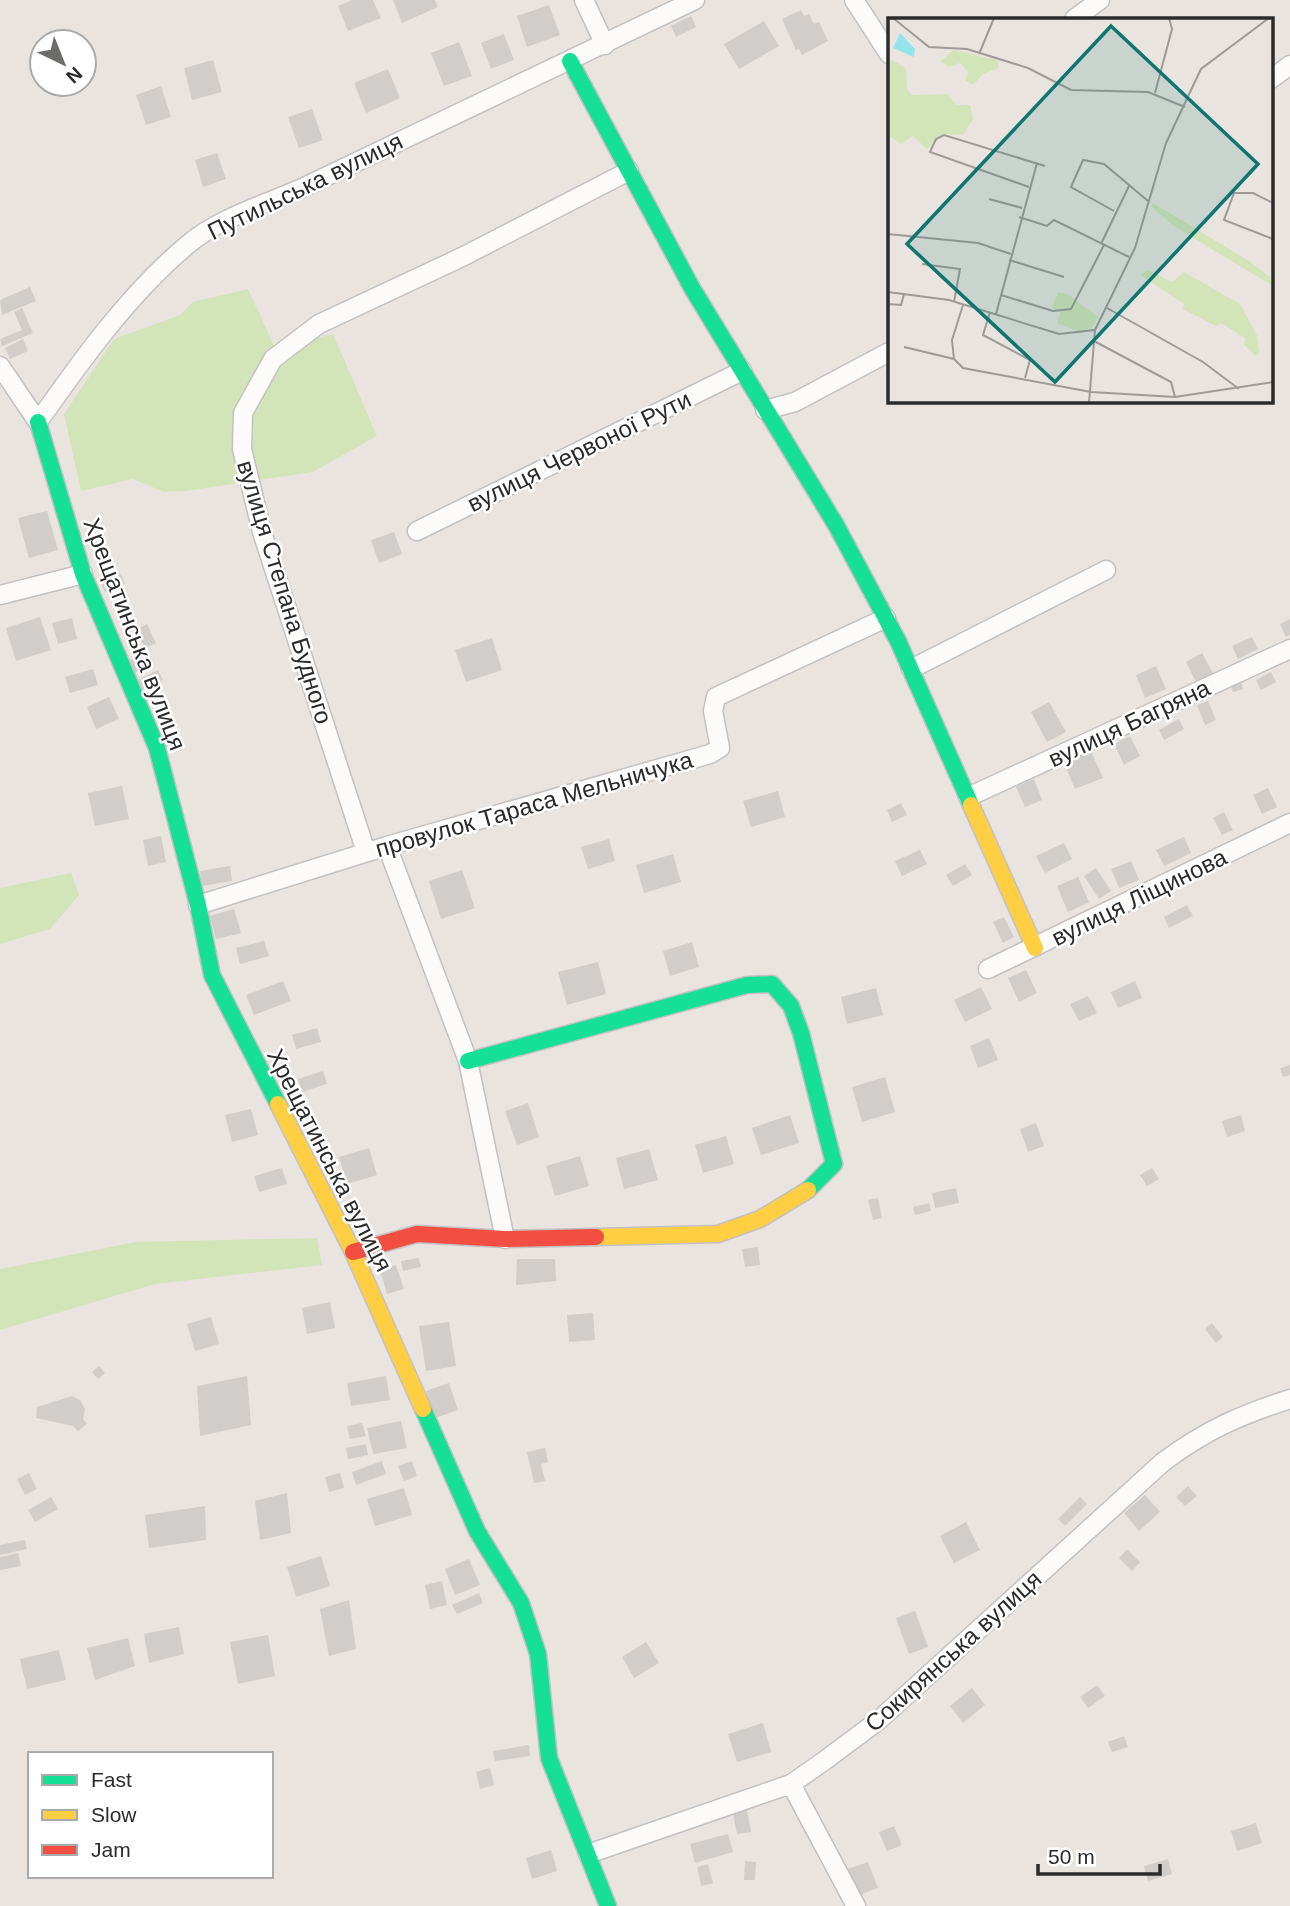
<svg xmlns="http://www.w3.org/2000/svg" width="1290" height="1906" font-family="Helvetica,sans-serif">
<rect width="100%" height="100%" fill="#eae4e0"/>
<path fill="#d3e4b9" d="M248,289l27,59 58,-14 44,102 -64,36 -127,19 -22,1 -31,-13 -52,12 -17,-77 50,-75 66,-24 13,-13z
M71,873l8,22 -29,34 -50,15v-56z
M317,1238l5,27 -167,19 -155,46v-61l135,-27z"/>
<path fill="#d0cdca" d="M352,0h21l8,18 -33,13 -10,-25z
M393,0h42l3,7 -36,16z
M549,5l11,30 -33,12 -10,-31z
M801,10l3,6 5,-2 5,10 5,-2 9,19 -26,14 -3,-6 -3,1 -14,-31z
M691,16l5,11 -20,10 -5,-11z
M764,21l15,25 -40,23 -15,-25z
M504,34l10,26 -23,9 -10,-26z
M47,38l1,4h-6l-1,18 -5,-19z
M459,42l13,34 -28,10 -13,-33z
M84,43l8,19 -8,3z
M213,60l9,32 -30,8 -8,-32z
M388,69l12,29 -34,15 -12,-30z
M161,86l10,31 -25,8 -10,-30z
M312,109l11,31 -24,8 -11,-31z
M217,153l9,26 -23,8 -8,-27z
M30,287l6,14 -34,14 -2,-15z
M22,308l11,25 -31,13 -2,-7 22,-9 -8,-18z
M23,339l5,12 -18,8 -5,-11z
M47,511l11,39 -29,8 -11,-40z
M394,532l8,22 -23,9 -8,-23z
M119,571l6,12 -20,9 -6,-13z
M40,617l11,33 -35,11 -10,-33z
M72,618l5,21 -19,5 -6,-21z
M1290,619v16l-4,2 -6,-13z
M147,624l9,19 -11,5 -9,-19z
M1252,637l6,12 -20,10 -6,-13z
M492,638l10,32 -36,12 -11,-32z
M148,651l6,11 -21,12 -6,-12z
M1202,653l11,20 -17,9 -10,-20z
M1156,666l10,23 -21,9 -9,-23z
M93,669l5,16 -28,8 -5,-16z
M158,670l5,10 -21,10 -4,-10z
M1271,672l5,10 -15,8 -5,-10z
M1241,680l2,9 -10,3 -3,-9z
M109,697l10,22 -23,10 -9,-22z
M1208,701l8,19 -11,5 -8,-20z
M1049,702l17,30 -19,10 -16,-30z
M1179,719l5,10 -20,11 -5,-10z
M1130,736l10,20 -16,9 -10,-21z
M1091,751l12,27 -28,11 -11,-26z
M1034,779l8,21 -17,7 -9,-20z
M122,786l7,33 -34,7 -7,-33z
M1268,788l9,19 -15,7 -9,-19z
M778,791l7,26 -34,10 -8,-26z
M901,803l6,12 -15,7 -5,-12z
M1224,812l9,18 -11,5 -9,-17z
M161,836l5,26 -18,4 -5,-26z
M1184,837l7,16 -27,13 -8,-16z
M609,839l6,22 -27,8 -7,-22z
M1064,843l8,16 -27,14 -9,-17z
M920,850l7,14 -25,12 -7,-15z
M673,854l8,28 -37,11 -8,-28z
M1131,861l8,19 -20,8 -8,-19z
M965,864l7,11 -19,11 -7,-11z
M230,866l2,15 -30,5 -2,-15z
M1096,868l15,23 -12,8 -15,-23z
M462,870l13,38 -34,11 -12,-38z
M1078,877l11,25 -21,10 -11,-26z
M1187,905l6,11 -24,12 -5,-11z
M234,909l7,24 -25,6 -6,-23z
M1004,917l10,20 -11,6 -10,-21z
M264,941l5,15 -29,8 -4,-16z
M692,942l7,25 -29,9 -7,-25z
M598,962l8,32 -39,11 -9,-33z
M1026,970l11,23 -18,9 -11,-24z
M283,981l8,20 -37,14 -8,-20z
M1135,981l7,17 -24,10 -7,-16z
M981,987l11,22 -27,13 -11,-22z
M876,988l7,27 -36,9 -6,-27z
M1088,996l9,17 -18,8 -9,-17z
M317,1028l4,14 -25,7 -4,-14z
M989,1038l9,22 -20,8 -8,-22z
M1290,1065v10l-7,2 -3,-9z
M323,1071l4,13 -25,8 -4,-13z
M885,1077l10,35 -33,10 -10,-35z
M528,1103l11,34 -22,8 -12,-34z
M251,1109l7,26 -26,7 -7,-27z
M790,1115l9,28 -38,12 -9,-27z
M1241,1115l4,16 -18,6 -5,-16z
M1036,1123l8,23 -16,6 -8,-23z
M726,1136l8,28 -31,9 -8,-28z
M369,1148l8,27 -30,9 -8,-27z
M649,1149l9,31 -34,9 -8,-31z
M580,1156l9,30 -34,10 -9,-30z
M282,1168l5,16 -28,8 -5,-16z
M1152,1168l7,11 -12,7 -7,-11z
M956,1188l3,15 -24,5 -3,-15z
M878,1198l4,20 -9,2 -5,-20z
M929,1203l2,8 -16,4 -2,-8z
M758,1247l2,18 -15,2 -3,-18z
M419,1258l2,9 -18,4 -2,-10z
M517,1259h38l1,22 -40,4z
M396,1265l8,24 -17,5 -7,-24z
M330,1302l5,26 -28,6 -5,-26z
M593,1313l2,27 -26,2 -2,-27z
M211,1317l8,27 -24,7 -8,-27z
M449,1322l7,44 -30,5 -7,-45z
M1212,1323l11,14 -7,6 -11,-14z
M99,1366l6,7 -7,6 -6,-7z
M247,1376l4,49 -51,11 -3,-50z
M386,1376l4,24 -39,6 -4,-23z
M449,1383l9,27 -23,8 -9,-27z
M72,1396l8,4 5,9 -2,10 4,5 -9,7 -5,-5 -37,-8 1,-11z
M401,1421l6,27 -34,6 -6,-26z
M362,1423l4,13 -16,3 -3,-13z
M366,1444l2,11 -20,4 -2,-11z
M545,1448l3,14 -7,2 4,17 -11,2 -7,-31z
M382,1461l4,13 -30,11 -4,-13z
M412,1461l5,15 -13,5 -6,-15z
M29,1473l8,16 -12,6 -8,-16z
M340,1473l4,15 -15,4 -4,-15z
M1188,1486l9,10 -12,10 -9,-9z
M404,1488l8,27 -37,11 -8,-27z
M287,1493l4,40 -31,7 -5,-39z
M1145,1495l15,17 -21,19 -15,-18z
M51,1497l7,12 -23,13 -7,-12z
M1080,1497l7,7 -22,22 -7,-7z
M205,1506l1,34 -57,8 -4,-33z
M966,1522l14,28 -26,13 -14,-27z
M25,1540l2,9 -27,6v-10z
M1127,1549l13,13 -8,9 -13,-13z
M18,1553l3,13 -21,4v-13z
M321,1556l9,30 -34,11 -9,-30z
M469,1559l11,26 -25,10 -10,-26z
M442,1581l5,24 -17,4 -5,-24z
M479,1593l4,10 -26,11 -5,-9z
M349,1600l7,49 -27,7 -9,-47z
M915,1611l13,36 -19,7 -13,-36z
M179,1627l5,27 -35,9 -5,-29z
M268,1635l7,41 -37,8 -8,-42z
M128,1638l7,28 -40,14 -8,-32z
M646,1642l13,21 -25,15 -12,-21z
M59,1650l7,30 -39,9 -7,-30z
M1097,1685l8,11 -17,12 -8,-11z
M972,1688l13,17 -22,18 -13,-17z
M763,1723l8,29 -34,10 -9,-28z
M1124,1736l4,11 -16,5 -4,-10z
M529,1745l1,11 -35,5 -2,-10z
M490,1768l4,17 -14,4 -4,-17z
M747,1810l4,22 -14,2 -4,-21z
M1256,1823l6,20 -25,8 -6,-20z
M894,1826l8,19 -15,6 -8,-19z
M728,1834l5,18 -38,11 -5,-19z
M551,1850l6,21 -25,8 -6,-21z
M1168,1859l4,15 -24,7 -4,-15z
M745,1861l11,1 -1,18h-11z
M868,1862l10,26 -21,8 -9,-27z
M708,1864l5,19 -12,3 -4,-19z"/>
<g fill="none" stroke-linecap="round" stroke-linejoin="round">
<g stroke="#c3c1c2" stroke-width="21">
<path id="street" d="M584,0l21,45
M854,0l35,54
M1074,19l26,-19
M1271,79l19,-14
M0,366l38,56c43,-61 90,-127 148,-176 31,-27 77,-41 114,-57l395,-189
M765,410l30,-8 94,-50
M417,531l325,-160
M0,595l83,-21
M911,669l195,-99
M968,797l322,-148
M387,846l81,215 37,178
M366,852l-104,-320 -20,-83 1,-36 30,-54 46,-35 143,-67 167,-86
M198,905l189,-59 323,-92 10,-6 -7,-37 3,-14 170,-79
M988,969l302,-146
M791,1784l65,122
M588,1854l203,-70 33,-23 55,-41 284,-258c43,-32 77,-47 127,-63"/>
</g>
<g stroke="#c3c1c2" stroke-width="19">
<path id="fast" d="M570,61l122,227 144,237 62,116 73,164
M38,422l45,152 74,174 41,157 14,70 66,129
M468,1061l279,-76 25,-1 19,22 10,27 33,131 -26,26
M423,1409l54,122 44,72 17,51 11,104 59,148"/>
</g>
<g stroke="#c3c1c2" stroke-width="19">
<path id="slow" d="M971,805l64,143
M278,1104l75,148 70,157
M596,1237l122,-3 42,-15 48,-29"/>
</g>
<g stroke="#c3c1c2" stroke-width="19">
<path id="jam" d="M353,1252l64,-18 88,5 91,-2"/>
</g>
<use href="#street" stroke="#fcfbfa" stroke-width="18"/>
<use href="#fast" stroke="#16e098" stroke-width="16"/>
<use href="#slow" stroke="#ffcf43" stroke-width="16"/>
<use href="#jam" stroke="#f24e42" stroke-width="16"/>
</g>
<g text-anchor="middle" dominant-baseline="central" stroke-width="5" stroke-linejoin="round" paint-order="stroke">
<g font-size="24" fill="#2b2b2b" stroke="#fff">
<text transform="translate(305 186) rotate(-26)">Путильська вулиця</text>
<text transform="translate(579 451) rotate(-26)">вулиця Червоної Рути</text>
<text transform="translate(285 592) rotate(73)">вулиця Степана Будного</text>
<text transform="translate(135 634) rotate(69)">Хрещатинська вулиця</text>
<text transform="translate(1129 723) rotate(-25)">вулиця Багряна</text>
<text transform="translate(534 804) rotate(-16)">провулок Тараса Мельничука</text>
<text transform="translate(1139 897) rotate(-26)">вулиця Ліщинова</text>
<text transform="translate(330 1160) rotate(63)">Хрещатинська вулиця</text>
<text transform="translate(953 1651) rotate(-42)">Сокирянська вулиця</text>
</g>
</g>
<g transform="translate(888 18)">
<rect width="385" height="385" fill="#eae4e0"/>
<path d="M66,32l43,10 2,8 -16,6 -10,11 -8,-5 3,-8 -8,-9 -11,4 -9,-6zM0,40l18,10 1,21 5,6 35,-1 10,11h13l3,14 -10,16 -19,-1 -17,15 -14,-13 -12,8 -13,-9zM265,185l96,58 21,16 3,9 -101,-61 -21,-19zM260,252l24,12 12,-10 56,32 17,31 2,18 -3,3 -12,-11 1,-7 -24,-15 -5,3 -33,-17 1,-5 -44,-29zM170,274l11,3 29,22 -6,11 -14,3 -21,-8 3,-10 -8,-5z" fill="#d3e4b9"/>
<path d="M12,15l15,16 -1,8 -21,-9z" fill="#94e5eb"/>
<path fill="none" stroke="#9e9a98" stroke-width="2" d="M5,0l36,29 38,2 61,19 43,22 77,2 37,15M91,36l15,-36M267,75l17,-64 -3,-11M141,169l-99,-35 6,-13 8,-4 101,31M101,181l33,9M385,185l-20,-10h-19l-10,27 49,19M226,193l-43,-24 12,-27 21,4 44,37M131,199l28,9 7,-6 75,37M0,216l90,9 33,11M213,226l28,-58M121,242l55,17M34,246l38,5 -6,33M0,274l61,8 110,34 36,-4 -6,73M113,277l52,16 18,-2 33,-64M0,286l13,1 3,-11M219,290l96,54 36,27M102,294l-7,23 47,25 -5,18M108,296l41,-151M207,312l40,-82 31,-105 35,-74 68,-51M206,323l77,41 4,15M16,329l50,12 9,9 128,24 84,5 98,-15M66,341l-2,-19 11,-35"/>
<path fill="#0f766e" fill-opacity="0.15" stroke="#0f766e" stroke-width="3.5" d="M223,8l147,138 -203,218 -148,-138z"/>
<rect width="385" height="385" fill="none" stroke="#2b2b2b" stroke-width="3.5"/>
</g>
<rect x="28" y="1752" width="245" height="126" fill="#ffffff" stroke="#aaaaaa" stroke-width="2"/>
<rect x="42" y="1775" width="35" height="10" fill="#16e098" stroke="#aaaaaa" stroke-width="2"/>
<text x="91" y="1787" font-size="21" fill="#2b2b2b">Fast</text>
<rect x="42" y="1810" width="35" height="10" fill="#ffcf43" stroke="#aaaaaa" stroke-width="2"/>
<text x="91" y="1822" font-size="21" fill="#2b2b2b">Slow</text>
<rect x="42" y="1845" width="35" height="10" fill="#f24e42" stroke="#aaaaaa" stroke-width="2"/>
<text x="91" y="1857" font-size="21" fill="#2b2b2b">Jam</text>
<g transform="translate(63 63) rotate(137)"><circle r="33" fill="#ffffff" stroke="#aaaaaa" stroke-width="2"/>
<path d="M0-5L12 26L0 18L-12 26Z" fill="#6e6c6a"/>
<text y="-10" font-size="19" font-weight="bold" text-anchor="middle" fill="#2b2b2b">N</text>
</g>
<path d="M1038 1864v10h122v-10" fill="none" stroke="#2b2b2b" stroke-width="3.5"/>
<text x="1048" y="1864" font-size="21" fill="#2b2b2b" stroke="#ffffff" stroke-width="5" paint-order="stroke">50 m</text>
</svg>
